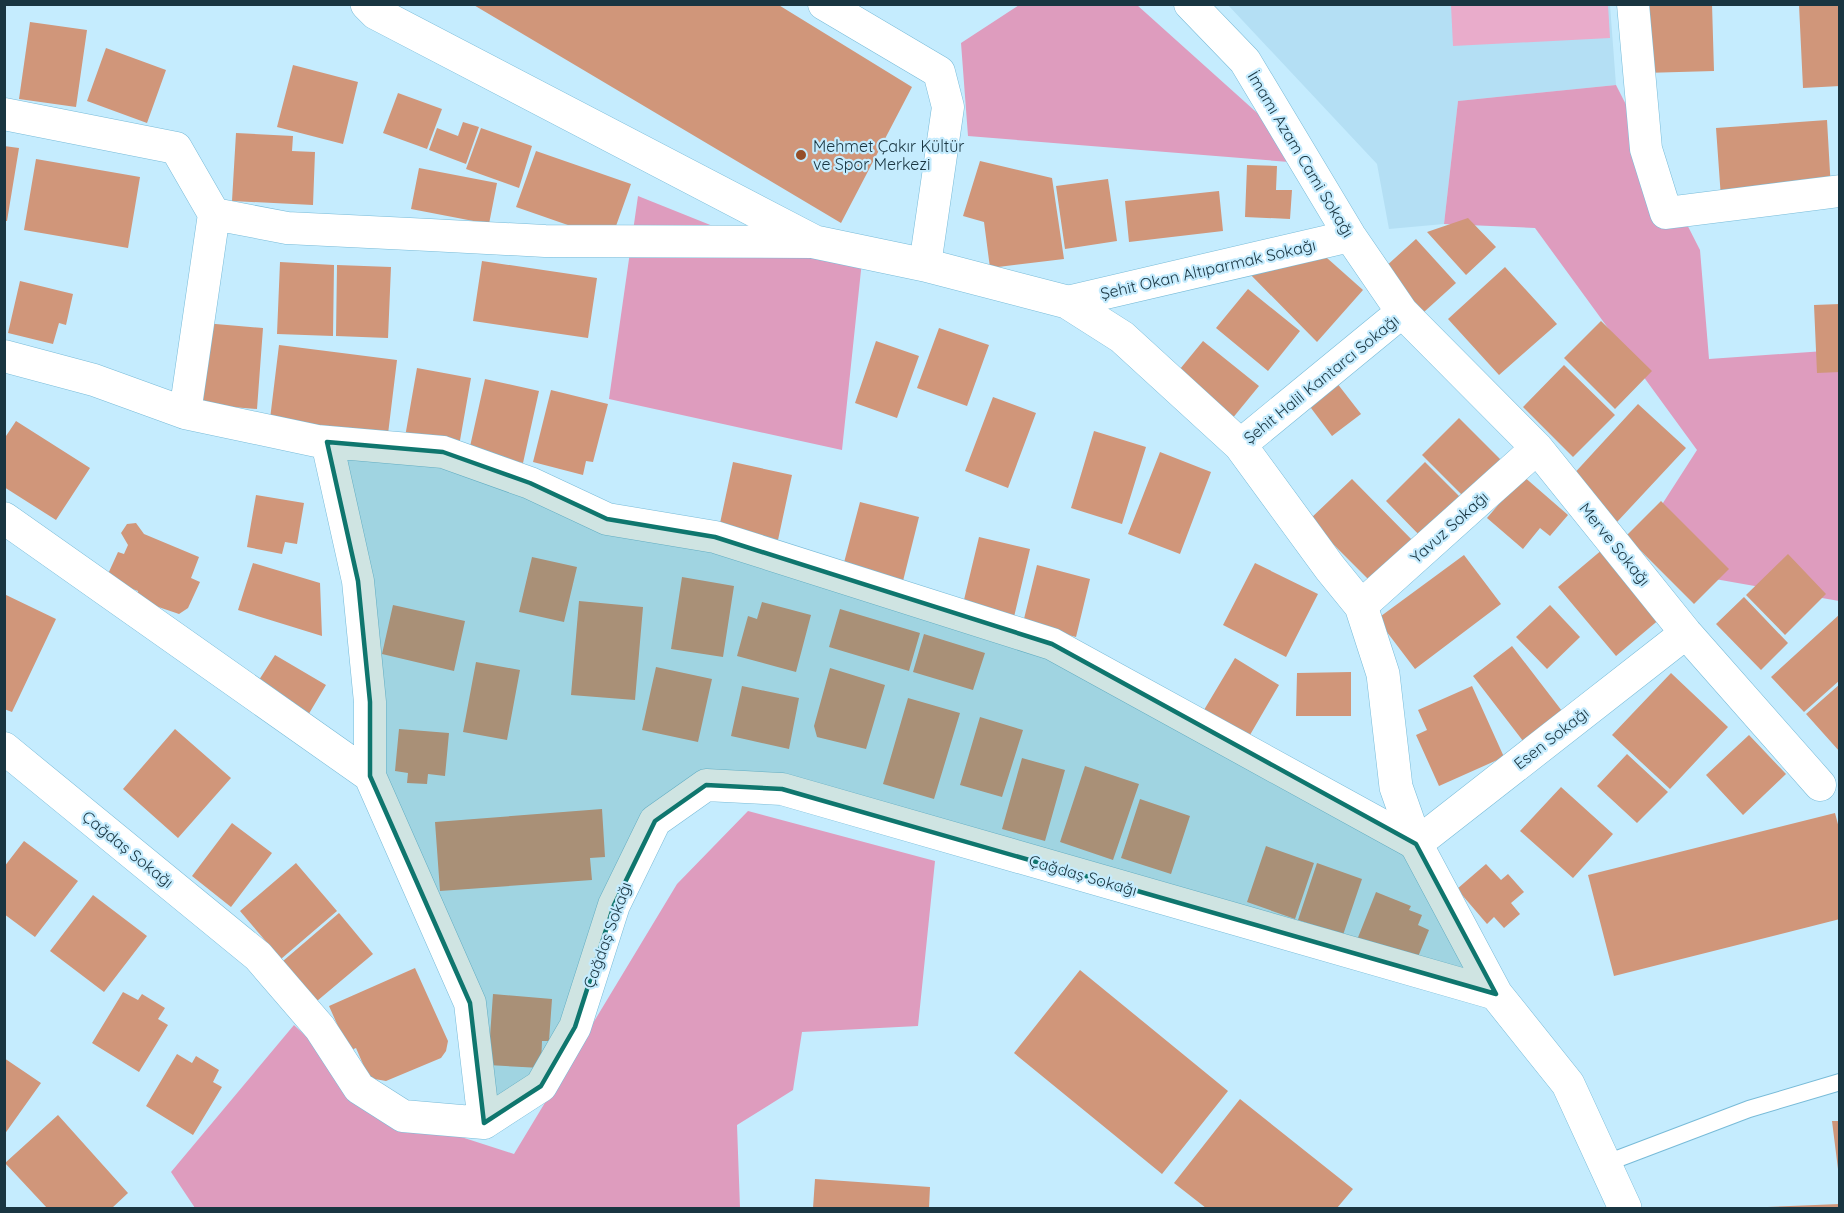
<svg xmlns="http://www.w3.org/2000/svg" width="1844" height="1213" font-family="Quicksand,sans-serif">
<rect width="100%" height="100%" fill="#c5ecfe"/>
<path fill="#b4dff4" d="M1228,5h382l6,80 -158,16 -14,123 -55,5 -12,-65z"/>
<path fill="#e9accb" d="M1451,5h157l2,33 -157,8z"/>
<path fill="#de9cbe" d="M1019,5h118l177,159 -346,-28 -7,-93z
M1616,85l84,165 9,109 130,-9v251l-124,-22 -54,-73 36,-56 -162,-222 -91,-4 14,-123z
M638,196l140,56 84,9 -20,189 -233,-51z
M748,811l187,50 -17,165 -116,6 -9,58 -56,35 3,83h-545l-24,-36 123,-147 93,88 127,41 163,-270z"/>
<path fill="#d0967a" d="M472,4h305l135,83 -71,136z
M1641,4h71l2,67 -70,2z
M1799,5h41v81l-37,2z
M30,22l57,8 -11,77 -57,-8z
M106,48l60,22 -19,53 -60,-22z
M293,65l65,17 -15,62 -66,-17z
M398,93l44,16 -15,40 -44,-16z
M1827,120l4,70 -110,8 -5,-70z
M463,122l16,5 -13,37 -37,-14 8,-22 21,8z
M481,128l51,18 -13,42 -53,-19z
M236,133l57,3 -1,15 23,1 -2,53 -81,-4z
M4,146l15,2 -12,73h-3z
M536,151l95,33 -20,56 -95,-33z
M36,159l104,18 -12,71 -104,-18z
M980,161l72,17 12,81 -74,9 -6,-46 -21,-6z
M1247,165l30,1 -1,24h16l-2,29 -45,-2z
M419,168l78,15 -8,41 -78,-15z
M1108,179l9,62 -52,8 -9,-63z
M1219,191l4,40 -94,11 -4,-41z
M1468,218l28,29 -30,28 -39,-43z
M1416,239l40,44 -32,29 -40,-44z
M1318,250l45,40 -46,52 -72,-73z
M482,261l115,17 -9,60 -115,-17z
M280,262l54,3 -1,71 -56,-2z
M337,265l54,2 -3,71 -52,-2z
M1505,267l52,57 -58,51 -51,-56z
M20,281l53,13 -7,31 -7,-2 -6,21 -45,-11z
M1248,289l52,42 -32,40 -52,-43z
M1840,304v68l-23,1 -3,-68z
M1601,321l51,50 -37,38 -51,-51z
M204,323l59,5 -6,81 -60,-5z
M939,328l50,17 -22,61 -50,-18z
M876,341l43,15 -22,62 -42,-15z
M1203,341l56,45 -32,39 -56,-45z
M279,345l118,15 -9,74 -118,-15z
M1564,365l51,50 -42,42 -50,-50z
M417,368l54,10 -12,68 -54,-9z
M1333,378l28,36 -29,22 -27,-36z
M485,379l54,12 -16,72 -54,-12z
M551,390l57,14 -15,58 -7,-1 -3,14 -50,-13z
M993,397l43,16 -28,75 -43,-17z
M1638,404l48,44 -69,74 -47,-44z
M1459,418l46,46 -37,37 -46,-46z
M16,421l74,47 -34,52 -52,-33v-48z
M1094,431l52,16 -24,77 -51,-16z
M1160,452l51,20 -31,82 -52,-20z
M733,462l59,13 -14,65 -59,-12z
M1425,462l41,41 -39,40 -41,-42z
M1523,476l45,39 -18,21 -10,-8 -17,21 -36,-31z
M1352,479l67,68 -42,41 -68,-68z
M256,495l48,8 -7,41 -12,-2 -3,12 -35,-7z
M1661,501l68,68 -35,35 -68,-68z
M860,502l59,15 -18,72 -60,-15z
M136,523l8,11 55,23 -8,21 9,4 -12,26 -9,6 -44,-15 3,-8 -28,-10 -2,-7 10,-22 6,2 4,-9 -7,-12 6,-9z
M979,537l51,12 -16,68 -51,-13z
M1603,549l58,69 -45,38 -58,-69z
M1788,554l38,40 -41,41 -39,-40z
M1464,555l37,49 -86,65 -38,-50z
M532,557l45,10 -13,55 -45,-10z
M253,563l67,20 2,53 -84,-26z
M1255,563l63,31 -32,63 -63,-32z
M1037,565l53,14 -14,58 -53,-14z
M682,577l52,9 -11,71 -52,-8z
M4,594l52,25 -44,93 -8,-3z
M1744,597l44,46 -27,27 -45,-46z
M579,601l64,6 -8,93 -64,-5z
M762,602l49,13 -15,57 -59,-16 11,-40 9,3z
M393,605l72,16 -11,50 -72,-17z
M1550,605l30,32 -33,32 -31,-32z
M840,609l80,24 -11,38 -80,-24z
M1840,614v66l-36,32 -33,-35z
M924,634l61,19 -12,37 -60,-18z
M1512,646l50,65 -39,30 -50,-65z
M275,655l51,30 -22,37 -52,-31z
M1235,658l44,27 -36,62 -45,-27z
M476,662l44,8 -13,70 -44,-8z
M656,667l56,12 -14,63 -56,-12z
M830,668l55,17 -19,64 -49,-12 -3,-11z
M1351,672v44h-55l1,-43z
M1671,673l57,54 -58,62 -58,-54z
M1840,684v68l-34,-38z
M742,686l57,12 -10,51 -58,-13z
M1472,686l32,71 -65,29 -23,-51 11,-5 -9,-20z
M908,698l52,15 -26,86 -51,-15z
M980,717l43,13 -21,67 -42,-12z
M175,729l56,49 -53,60 -55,-49z
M399,729l50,4 -4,43 -17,-2 -1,10 -20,-1 1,-10 -13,-2z
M1749,735l37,39 -43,41 -37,-40z
M1627,754l41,38 -31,31 -40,-37z
M1022,758l43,12 -20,71 -43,-12z
M1085,766l54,18 -26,76 -53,-18z
M1561,787l52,47 -40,44 -53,-47z
M1140,799l50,17 -19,58 -50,-16z
M602,809l3,48 -15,1 2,22 -152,11 -5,-69z
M1835,813l5,19v87l-226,57 -26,-101z
M232,823l40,30 -41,54 -39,-31z
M24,841l54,40 -43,56 -31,-23v-47z
M1266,846l48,17 -19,56 -48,-17z
M296,863l41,48 -56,48 -41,-48z
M1317,863l45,16 -19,56 -45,-15z
M1486,864l15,16 7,-6 16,18 -13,11 9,11 -16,14 -10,-11 -7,7 -30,-35z
M1376,892l35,14 -2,4 13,5 -4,10 11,5 -16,39 -58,-24z
M93,895l54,41 -43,56 -54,-41z
M339,913l34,41 -56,47 -34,-40z
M415,968l33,73 -2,10 -5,7 -55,23 -17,-3 -13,-30 -7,3 -20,-45z
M1080,970l148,121 -66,83 -148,-121z
M123,992l15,8 4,-6 23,14 -7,11 10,6 -29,47 -47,-29z
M493,994l59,5 -3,42h-7l-1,27 -53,-3z
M177,1054l15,9 4,-7 23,14 -6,12 9,5 -29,48 -47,-29z
M4,1058l37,25 -37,52z
M1240,1099l113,90 -16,19h-131l-32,-25z
M58,1115l70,78 -16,15h-65l-42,-45z
M1832,1121h8v48h-2z
M815,1179l115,8 -1,21h-116z
M1840,1204v4h-73v-1z"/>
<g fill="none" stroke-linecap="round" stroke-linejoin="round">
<g stroke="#78bbd8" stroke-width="18">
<path id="service" d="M1604,1164l145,-55 91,-27"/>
</g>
<g stroke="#78bbd8" stroke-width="33">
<path id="minor" d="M824,4l115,68 9,35 -23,158
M1190,4l55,57 105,175 52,76 135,136 149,185 134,152
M1633,4l13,145 20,64 174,-22
M4,114l172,34 38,66 73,14 143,7 115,6 270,1
M1067,302l283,-66
M4,356l90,24 91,33 132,28 126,11 87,31 77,36 108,18 337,107 364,200 270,-211
M185,413l29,-199
M327,442l31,139 12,121v74
M1240,445l162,-133
M4,518l366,258 100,227 14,120
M1361,606l176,-158
M4,748l254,208 62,72 39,60 44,28 81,7 57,-37 34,-59 39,-122 41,-84 51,-36 76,4 714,205"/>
</g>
<g stroke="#78bbd8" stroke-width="34">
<path id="secondary" d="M367,4l9,9 439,229 110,23 142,37 55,35 118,108 90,123 31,38 22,68 13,113 20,57 80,150 72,90 57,124"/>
</g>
<use href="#service" stroke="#fff" stroke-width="16"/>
<use href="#minor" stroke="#fff" stroke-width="32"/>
<use href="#secondary" stroke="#fff" stroke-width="33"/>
</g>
<path fill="#0f766e" fill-opacity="0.2" stroke="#0f766e" stroke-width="4.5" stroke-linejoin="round" d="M327,442l116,10 87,31 77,36 108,18 337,107 364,200 80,150 -714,-205 -76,-4 -51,36 -41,84 -39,122 -34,59 -57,37 -14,-120 -100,-227v-74l-12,-121z"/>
<circle fill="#954e28" stroke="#c5ecfe" stroke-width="2" cx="801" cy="155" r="6"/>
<g text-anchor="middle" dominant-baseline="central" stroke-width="4.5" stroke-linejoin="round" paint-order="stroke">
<g font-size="16" fill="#193541" stroke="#c5ecfe" text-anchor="start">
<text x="813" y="146">Mehmet Çakır Kültür<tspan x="813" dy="18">ve Spor Merkezi</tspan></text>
</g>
<g font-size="16" fill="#193541" stroke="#c5ecfe">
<text transform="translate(1301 154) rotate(59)">İmamı Azam Cami Sokağı</text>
<text transform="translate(1208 269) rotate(-13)">Şehit Okan Altıparmak Sokağı</text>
<text transform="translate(1321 379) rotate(-39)">Şehit Halil Kantarcı Sokağı</text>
<text transform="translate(1449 527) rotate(-42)">Yavuz Sokağı</text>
<text transform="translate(1615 544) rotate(51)">Merve Sokağı</text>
<text transform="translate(1551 738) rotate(-38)">Esen Sokağı</text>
<text transform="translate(128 849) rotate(39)">Çağdaş Sokağı</text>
<text transform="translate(1083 875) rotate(16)">Çağdaş Sokağı</text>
<text transform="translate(607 935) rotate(-70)">Çağdaş Sokağı</text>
</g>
</g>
<rect width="1844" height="1213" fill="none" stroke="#193541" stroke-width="12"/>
</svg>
